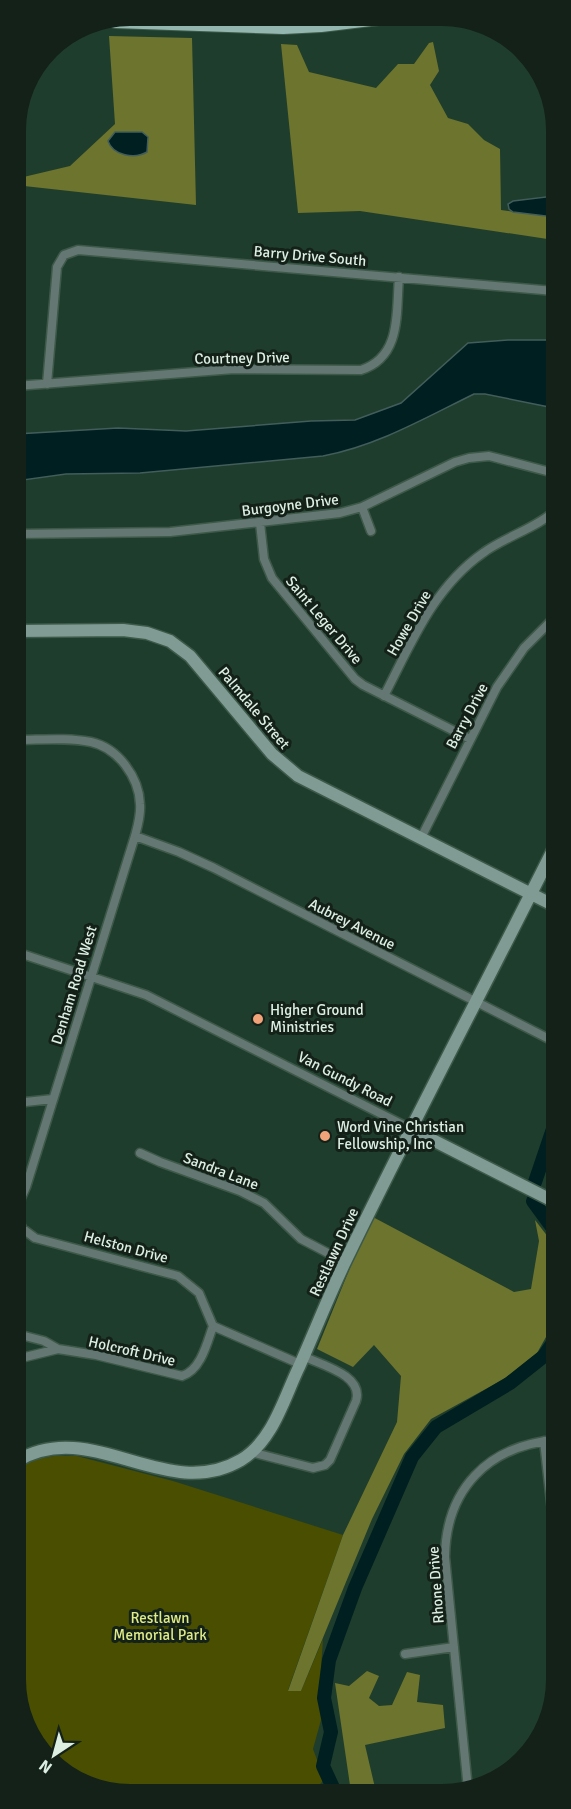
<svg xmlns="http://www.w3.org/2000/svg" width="571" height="1809" font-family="Signika,sans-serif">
<rect width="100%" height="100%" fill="#1f3d2c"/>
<path fill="#494e00" d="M54,1456h23l96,25 170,54 -55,155 13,1 22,-52 -4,58 2,23 -8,29 9,24v9l-7,7 -48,1 -3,2h-157l-59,-32 -31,-59v-233l14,-8z"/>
<path fill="#6d742d" d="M109,36l83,2 4,167 -181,-20v-6l55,-13 45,-42z
M433,42l6,29 -9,14 18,33 20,6 16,16 16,9 1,61 53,7v23l-194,-29 -62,2 -17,-169 16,1 12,27 67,16 22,-24h16l15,-21z
M371,1216l143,76 17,-3 8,-48 -4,-21 20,26v75l-18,32 -33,26 -73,40 -27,35 -32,65 -71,172h-13l55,-156 54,-113 4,-46 -27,-31 -21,22 -36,-18z
M367,1671l12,5 -10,22 10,8 13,-1 15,-33 13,3 -3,27 26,3 2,23 -80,17 11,47h-25l-16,-109 14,3z"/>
<path fill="#001f21" stroke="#425d5b" stroke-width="1.5" d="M115,132h27l6,5 -1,15c-12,7 -34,4 -39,-11z
M554,196v21l-41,-5 -4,-3 -1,-5 5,-3z
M508,340h46v68l-69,-14h-11c-49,24 -97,52 -151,62l-183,17 -74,1 -50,7v-47l102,-6 68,3 125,-10 44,-1 46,-17 67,-60z"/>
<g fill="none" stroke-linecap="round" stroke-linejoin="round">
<path stroke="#001f21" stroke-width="14" d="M535,1182l20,-59
M533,1201l22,30
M335,1792l-12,-26 8,-34 -7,-34 5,-38 26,-72 57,-131 24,-30 74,-44 34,-27 11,-16"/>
<g stroke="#3d5949" stroke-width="11">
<path id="street" d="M47,384l10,-117 7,-12 14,-5 476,41
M16,386l218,-17 127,1c41,-13 35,-58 38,-93
M362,507l9,24
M260,523l4,36 8,19 83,101 8,6 107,54
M16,534l154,-2 170,-19 22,-6 93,-45 14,-4 20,-2 65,17
M384,696c27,-52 49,-108 99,-143 18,-14 59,-28 71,-42
M16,740c25,0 50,-3 75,2 27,6 48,35 49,62 1,11 -2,21 -5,32l-109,351 -5,11 -4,21 6,10 12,9 143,38 21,17 14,33 87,38
M135,836l44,16 35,16 341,174
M421,838l76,-151 27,-39 30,-30
M16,852l4,10 -4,20
M16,952l130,43 265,134
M16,1103l37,-4
M140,1153l20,9 80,29 24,12 37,36 44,23
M17,1334l27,7 14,8
M17,1359l41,-10 38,6 86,21c19,-6 25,-33 31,-50
M544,1441l12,105
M251,1452l62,16 12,-3 5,-5 26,-59c8,-26 -35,-36 -53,-45
M405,1654l49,-7
M468,1789l-23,-232c1,-68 43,-111 110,-117"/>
</g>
<g stroke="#3d5949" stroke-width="15">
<path id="secondary" d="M16,631l107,-1 24,3 23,8 20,15 82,98 26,22 257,130
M411,1129l144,73
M17,1461c75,-45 149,43 224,-1 32,-19 43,-62 58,-93 16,-36 30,-72 47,-107 67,-139 140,-276 209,-414"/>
</g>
<g stroke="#3d5949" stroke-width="16">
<path id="primary" d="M115,21l168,6 38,-2 66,-8"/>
</g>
<use href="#street" stroke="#657773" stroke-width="8"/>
<use href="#secondary" stroke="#7f9b94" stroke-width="12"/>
<use href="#primary" stroke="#93b7af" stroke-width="14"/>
</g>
<g fill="#f0a278" stroke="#132119" stroke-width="2">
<circle cx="258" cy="1019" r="6"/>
<circle cx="325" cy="1136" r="6"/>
</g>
<g text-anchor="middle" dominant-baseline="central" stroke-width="6" stroke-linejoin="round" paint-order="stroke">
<g font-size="15" fill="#ddeee3" stroke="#132119">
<text transform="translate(310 256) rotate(5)">Barry Drive South</text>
<text transform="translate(242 358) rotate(-1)">Courtney Drive</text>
<text transform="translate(290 505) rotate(-7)">Burgoyne Drive</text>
<text transform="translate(324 620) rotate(50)">Saint Leger Drive</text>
<text transform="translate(409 623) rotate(-60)">Howe Drive</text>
<text transform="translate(254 708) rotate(50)">Palmdale Street</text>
<text transform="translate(467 716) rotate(-62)">Barry Drive</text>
<text transform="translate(352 924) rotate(27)">Aubrey Avenue</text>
<text transform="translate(74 985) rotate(-73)">Denham Road West</text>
<text transform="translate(345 1079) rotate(27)">Van Gundy Road</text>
<text transform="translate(221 1171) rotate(21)">Sandra Lane</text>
<text transform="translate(126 1247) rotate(15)">Helston Drive</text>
<text transform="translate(334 1252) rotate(-65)">Restlawn Drive</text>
<text transform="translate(132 1351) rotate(13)">Holcroft Drive</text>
<text transform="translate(436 1585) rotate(-94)">Rhone Drive</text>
</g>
<g font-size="15" fill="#ddeee3" stroke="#132119" text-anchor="start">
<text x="270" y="1010">Higher Ground<tspan x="270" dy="17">Ministries</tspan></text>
<text x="337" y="1127">Word Vine Christian<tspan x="337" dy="17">Fellowship, Inc</tspan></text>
</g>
<g font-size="15" fill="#dfeb87" stroke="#132119">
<text x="160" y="1618">Restlawn<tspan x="160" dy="17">Memorial Park</tspan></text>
</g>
</g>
<path d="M0 0H571V1809H0ZM130 26H442A104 104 0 0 1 546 130V1680A104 104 0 0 1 442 1784H130A104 104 0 0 1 26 1680V130A104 104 0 0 1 130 26Z" fill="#132119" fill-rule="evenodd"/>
<g transform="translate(54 1755) rotate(216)" stroke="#132119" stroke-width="4.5" paint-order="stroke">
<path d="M0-4.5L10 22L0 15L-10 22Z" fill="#ddeee3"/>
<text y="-9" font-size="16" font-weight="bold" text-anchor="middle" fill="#ddeee3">N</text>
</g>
</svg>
